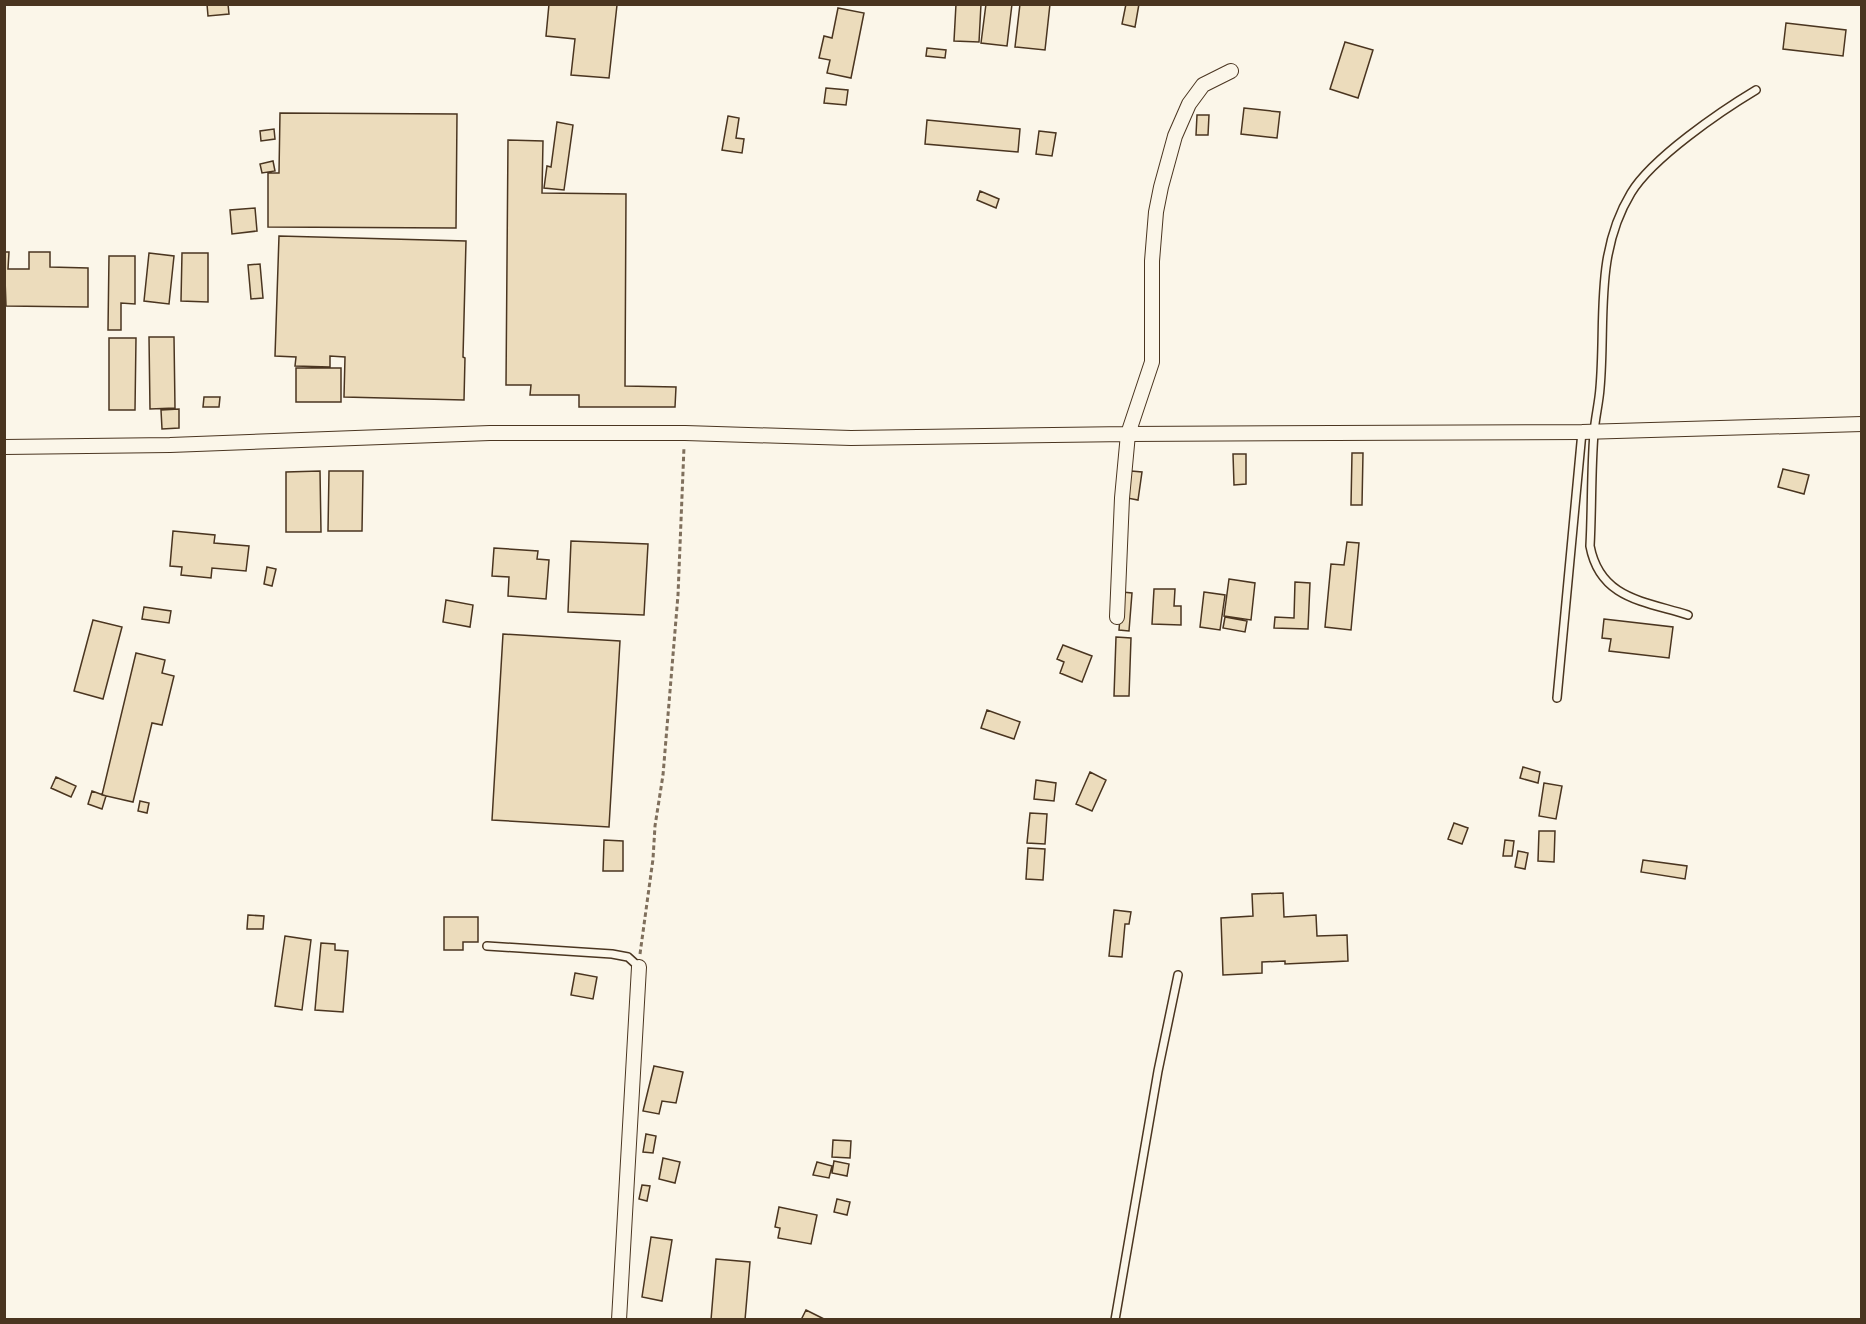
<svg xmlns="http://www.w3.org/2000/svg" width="1866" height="1324" font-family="'Noto Sans',sans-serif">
<rect width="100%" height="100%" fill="#fbf6e9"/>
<path fill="#ecdcbc" stroke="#4a3520" stroke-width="1.5" d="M207,4h21l1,10 -21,2z
M549,4l68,1 -8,73 -38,-3 4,-36 -29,-3z
M956,4h25l-2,38 -25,-1z
M986,4h26l-5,42 -26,-3z
M1020,4h30l-5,46 -30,-3z
M1126,4h13l-4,23 -13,-3z
M838,8l26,5 -13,65 -24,-5 3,-13 -11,-2 5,-22 8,2z
M1786,23l60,7 -3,26 -60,-7z
M1345,42l28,8 -15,48 -28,-9z
M927,48l19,2 -1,8 -19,-2z
M826,88l22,2 -2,15 -22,-2z
M1244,108l36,4 -3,26 -36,-4z
M280,113l177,1 -1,114 -188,-1v-54h11z
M1197,115h12l-1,20h-12z
M728,116l11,2 -3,20 8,1 -2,14 -20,-3z
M927,120l93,9 -2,23 -93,-8z
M557,122l16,3 -9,65 -20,-2 3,-22 4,1z
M274,129l1,10 -14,2 -1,-10z
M1039,131l17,2 -4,23 -16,-2z
M508,140l35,1 -1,52 84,1 -1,192 51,1 -1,20h-96v-12h-49l1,-10h-25z
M273,161l2,10 -13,2 -2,-9z
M980,191l19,8 -3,9 -19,-8z
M255,208l2,23 -25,3 -2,-24z
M279,236l187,5 -3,116 2,1 -1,42 -120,-3 1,-40 -15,-1v11l-35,-1 1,-9 -21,-1z
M4,252h5l-1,17h21v-17h21v15l38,1v39l-82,-1z
M149,253l25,3 -5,48 -25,-3z
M182,253h26v49l-27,-1z
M109,256h26v48l-14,-1v27h-13z
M260,264l3,34 -12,1 -3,-34z
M149,337h25l1,71 -25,1z
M109,338h27l-1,72h-26z
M296,368h45v34h-45z
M204,397h16l-1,10h-16z
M179,409v19l-17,1 -1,-19z
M1352,453h11l-1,52h-11z
M1233,454h13v30l-12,1z
M1783,469l26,6 -5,19 -26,-7z
M320,471l1,61h-35v-60z
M329,471h34l-1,60h-34z
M1131,471l11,1 -4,28 -11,-2z
M173,531l42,4 -1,8 35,3 -3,25 -34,-3 -1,10 -30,-3 1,-8 -12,-1z
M571,541l77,3 -4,71 -76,-3z
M1347,542l12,1 -8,87 -26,-3 6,-63 13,1z
M494,548l44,3 -1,8 12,1 -3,39 -38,-3 1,-19 -17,-1z
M267,567l9,2 -4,17 -8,-2z
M1229,579l26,4 -4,37 -27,-4z
M1295,582l15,1 -2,46 -34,-1 1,-11 19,1z
M1154,589h21l-1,17h7v19l-29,-1z
M1122,592l10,1 -3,38 -10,-1z
M1204,592l21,3 -5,35 -20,-3z
M446,600l27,5 -3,22 -27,-5z
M144,607l27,4 -2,12 -27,-4z
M1225,617l22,4 -2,11 -22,-4z
M1604,619l69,8 -4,31 -60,-7 2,-12 -9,-1z
M93,620l29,7 -19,72 -29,-8z
M503,634l117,7 -11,186 -117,-7z
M1116,637l15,1 -2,58h-15z
M1063,645l29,11 -10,26 -22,-9 4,-11 -7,-3z
M136,653l29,7 -3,13 12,3 -12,49 -10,-2 -19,79 -31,-7z
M987,710l33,12 -6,17 -33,-11z
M1523,767l17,5 -2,11 -18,-5z
M1090,772l16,8 -14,31 -16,-7z
M56,777l20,9 -5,11 -20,-9z
M1036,780l20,3 -2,18 -20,-2z
M1544,783l18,3 -6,33 -17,-3z
M92,791l14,5 -4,13 -14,-5z
M140,801l9,2 -2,10 -9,-2z
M1030,813l17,1 -2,30 -18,-1z
M1454,823l14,5 -6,16 -14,-5z
M1539,831h16l-1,31 -16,-1z
M604,840l19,1v30h-20z
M1505,840l9,1 -2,15h-9z
M1028,848l17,1 -2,31 -17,-1z
M1518,851l10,2 -3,16 -10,-2z
M1643,860l44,6 -2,13 -44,-7z
M1283,893l1,24 32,-2 1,21 30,-1 1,26 -63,3v-3l-23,1v11l-39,2 -2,-57 32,-2 -1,-22z
M1114,910l17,2 -2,12h-4l-3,33 -13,-1z
M248,915l16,1 -1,13h-16z
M444,917h34v25h-15v8h-19z
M285,936l26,4 -9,70 -27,-4z
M321,943l14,1v6l13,1 -5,61 -28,-2z
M575,973l22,4 -4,22 -22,-4z
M654,1066l29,6 -7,31 -14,-2 -3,13 -16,-3z
M646,1134l10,2 -3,17 -10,-1z
M833,1140l18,1 -1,17 -18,-1z
M663,1158l17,4 -5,21 -16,-4z
M834,1161l15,3 -2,12 -15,-3z
M817,1162l15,4 -3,12 -16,-3z
M642,1185l8,1 -3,15 -8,-2z
M837,1199l13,3 -3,13 -13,-3z
M779,1207l38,8 -6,29 -33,-6 2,-10 -5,-1z
M651,1237l21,3 -10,61 -20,-4z
M716,1259l34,3 -5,58h-34z
M806,1310l20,10h-25z"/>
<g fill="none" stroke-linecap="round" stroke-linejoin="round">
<g stroke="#4a3520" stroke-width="10">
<path id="service" d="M1688,615c-44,-14 -88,-16 -98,-69 2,-37 1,-75 4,-113 1,-15 5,-30 6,-45 6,-68 -6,-134 31,-195 21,-35 90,-82 125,-103
M1557,698l25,-266
M487,946l125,8 16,3 11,10
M1115,1320l43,-249 20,-96"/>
</g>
<g stroke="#4a3520" stroke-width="16">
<path id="minor" d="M4,447l166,-2 320,-12h195l166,5 277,-4 454,-2 280,-8
M1117,617l5,-119 6,-64 24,-72v-101l4,-49 5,-25 14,-51 14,-32 14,-19 28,-14
M619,1320l20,-353"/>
</g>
<path stroke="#7f6f5c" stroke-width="3" stroke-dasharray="4.5 3" stroke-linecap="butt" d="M640,954l13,-95 2,-33 8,-51 15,-180 6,-148"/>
<use href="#service" stroke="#fbf6e9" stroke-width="7"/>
<use href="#minor" stroke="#fbf6e9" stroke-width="14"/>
</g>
<rect width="1866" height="1324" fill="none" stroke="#4a3520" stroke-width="12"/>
</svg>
